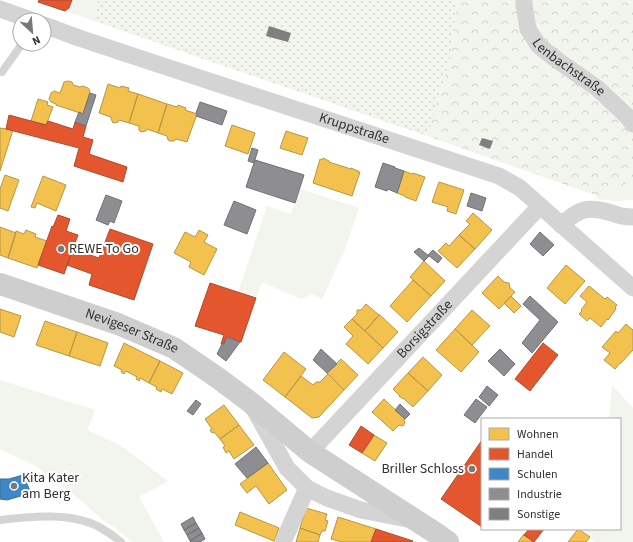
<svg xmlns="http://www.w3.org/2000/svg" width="633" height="542" font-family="'Source Sans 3',sans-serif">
<defs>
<pattern id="forest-crowns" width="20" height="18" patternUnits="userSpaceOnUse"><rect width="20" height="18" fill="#f2f5ed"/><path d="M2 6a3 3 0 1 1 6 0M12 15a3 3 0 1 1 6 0" fill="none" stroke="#d0d2cc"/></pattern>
<pattern id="park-dots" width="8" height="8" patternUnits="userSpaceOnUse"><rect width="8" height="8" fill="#f2f5ed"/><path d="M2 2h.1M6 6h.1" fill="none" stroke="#d0d2cc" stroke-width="1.8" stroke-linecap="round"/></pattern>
</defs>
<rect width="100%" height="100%" fill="#fff"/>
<path fill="#f2f5ed" d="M72,0h26l-4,21 -25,-9z
M633,178v22l-16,1 -20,-2v-3l26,-10z
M300,189l59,19 -14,41 -23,50 -10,-5 -11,5 -39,-17 -6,16 -18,-6 29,-86 24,8z
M0,380l95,30 -8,20 33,15 48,36 -29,16 25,45h-32l-18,-15 -9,-5 -32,-28 -39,-29 -34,-16z
M612,385l21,23v134h-38l-17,-13h42v-110h-11z"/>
<path fill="url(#forest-crowns)" d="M457,0h176v178l-10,8 -26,10 -170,-60 24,-80z"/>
<path fill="url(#park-dots)" d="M98,0h359l-6,56 -24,80 -333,-115z"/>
<path fill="#f2c14e" stroke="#b89645" d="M68,81l4,1 1,3 7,2 3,-1 5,2 2,3 -7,23 -27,-9v-1l-5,-2 -2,-3 2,-6 3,-2 6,2 4,-11z
M108,84l12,4 1,-2 8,2 -1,3 10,3 -9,29 -10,-3 -1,2 -5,1 -2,-4v-2l-12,-4z
M138,94l29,10 -9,29 -11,-4 -1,2 -5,1 -2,-2v-4l-10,-3z
M38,99l10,3 -1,3 6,2 -7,18 -15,-4z
M167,104l10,3 1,-2 8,3 -1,2 12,4 -10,28 -11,-3 -2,2h-4l-2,-1 -1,-4 -9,-3z
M232,125l23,8 -7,21 -23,-8z
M0,128l13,2 -13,41z
M286,131l22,7 -6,17 -22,-7z
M323,158l6,3v1l22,7v-1l7,3v1h2l-8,24 -39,-13 7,-24 2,1z
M404,171l8,3 1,-1 12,4 -9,24 -11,-4v-1l-8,-3z
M5,175l14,5 -11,31 -8,-3v-19z
M43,176l23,9 -10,26 -19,-8 -2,5 -4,-1z
M439,182l25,8 -8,24 -9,-3 1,-4 -16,-5z
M473,213l19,17 -17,19 -16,-14 11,-11 -4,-3z
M0,227l16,6 -8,25 -8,-3z
M26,230l10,4 -1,3 12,4 -10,27 -29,-10 8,-27 8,3z
M199,230l9,5 -4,7 13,7 -13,26 -15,-8 2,-5 -17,-9 11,-21 10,5z
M459,235l16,14 -18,19 -19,-17 8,-8 3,3z
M424,261l21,20 -14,15 -21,-19z
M566,265l19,16 -20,23 -18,-16z
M498,276l6,6 5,1 1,5 5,4 -16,17 -17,-16z
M413,280l18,16 -24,26 -17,-16z
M589,286l16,13 2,-2 10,8 -2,2 1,2 -8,11 -1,-1 -6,8 -11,-9 -3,3 -8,-7 3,-3 -1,-1 6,-8 -7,-6z
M511,296l10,10 -7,7 -10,-10z
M366,304l13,11 -14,16 -13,-12 5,-5v-4h4z
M0,309l21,7 -7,21 -14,-5z
M472,310l18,16 -18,19 -17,-16z
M379,315h1l18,17 -15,16 -18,-17z
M352,319l31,29 -15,16 -22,-20 7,-8 -9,-9z
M45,321l32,11 -8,24 -33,-11z
M626,324l7,6v20l-12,13h-1l-5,6 -11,-9 6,-7 -8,-6 14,-16 2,2z
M455,329l24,23 -18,20 -25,-22z
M77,332l31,11 -8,23 -31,-10z
M124,343l36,18 -11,22 -9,-5 -1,3 -3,-2 1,-2 -11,-6 -2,3 -3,-2 1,-2 -8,-4z
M284,352l22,17 -21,28 -22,-17z
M423,357l19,18 -14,16 -20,-18z
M341,359l17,16 -14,15 -17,-17z
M160,361l23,12 -11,21 -10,-5 -1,3 -5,-3 1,-2 -8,-4z
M408,373l20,18 -15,16 -10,-9v1l-4,-3h1l-7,-7z
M328,374l16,16 -25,27 -7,1 -27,-21 16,-21 12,9 3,-3h4z
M384,399l21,20 -1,1 1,3 -2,3 -4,-1 -6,6 -21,-19z
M224,405l15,20 -19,14 -6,-7 -2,1 -2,-3 2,-1 -7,-10z
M239,425l15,20 -20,14 -5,-8 -3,2 -3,-6 2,-1 -5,-7z
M374,435l13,8 -12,18 -13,-8z
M268,463l19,27 -18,14 -13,-18 -9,7 -7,-9z
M306,508l21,6 -2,6 3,1 -3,10h-3l-2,4 -20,-7z
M240,512l39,16 -5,13 -39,-16z
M338,517l38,12 -5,13h-29l-11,-3z
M300,528l20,7 -2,7h-22z
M578,529l12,8 -4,5h-18z
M524,534v1l10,7h-16z"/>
<path fill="#e4572e" stroke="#ae4b2f" d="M39,0h33l-3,8 -4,3 -27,-9z
M9,115l37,10 2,-4 25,8 2,-7 11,4 -3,11 10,3 -4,14 38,13 -4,15 -49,-16 5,-18 -73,-19z
M58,215l12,4 -4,12 12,4 -14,39 -26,-9 14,-39 1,1z
M110,229l43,15 -19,56 -45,-15 3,-11 -25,-9 6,-16 26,9z
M210,283l46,15 -15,44 -14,-5 -3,7h-3l3,-9 -29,-9z
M543,343l15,12 -28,36 -15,-12z
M361,426l13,9 -12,18 -13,-8z
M482,440v87l-41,-28z
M376,529l37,12 -1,1h-41z
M529,529h15l-10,13 -10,-7z"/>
<path fill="#3f88c5" stroke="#3a6e98" d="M23,475l8,18 -24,7 -7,-1v-20h9z"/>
<path fill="#8d8d92" stroke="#717175" d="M90,93l6,2 -10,31 -11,-4 4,-10 4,2z
M200,102l27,9 -5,14 -26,-9 1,-2 -1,-1z
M252,148l6,2 -4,13 -6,-2z
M255,160l49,15 -9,28 -49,-16z
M383,163l12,4v1l9,3 -7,22 -9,-4 -1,2 -12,-4z
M471,193l15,5 -4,13 -15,-5z
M106,195l16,6 -8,22 -4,-2 -2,4 -12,-5z
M234,201l22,9 -9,24 -23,-9z
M540,232l14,13 -11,11 -13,-12z
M419,248l10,8 -5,5 -10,-9z
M433,250l9,8 -4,5 -10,-8z
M530,296l28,26 -26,31 -10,-10 18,-23 -17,-16z
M227,337l13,5 -14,19 -9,-7 5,-10h2z
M321,349l16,15 -10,9 -14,-13z
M500,349l15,15 -11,12 -16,-15z
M487,386l11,9 -9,11 -10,-9z
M476,399l11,8 -12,16 -11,-8z
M196,400l5,4 -8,11 -6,-4z
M400,404l10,10 -5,5 -10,-9z
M256,447l12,16 -21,15 -12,-14z
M193,517l3,6 -12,7 -3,-6z
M196,523l3,5 -12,7 -3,-5z
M199,528l3,5 -12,8 -3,-6z
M202,533l3,6 -5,3h-9l-1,-1z"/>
<path fill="#7f7f7f" d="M269,26l22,7 -3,9 -22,-6z
M482,138l11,3 -3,8 -11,-4z"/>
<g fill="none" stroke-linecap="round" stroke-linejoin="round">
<path stroke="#d4d4d4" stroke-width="8" d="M2,72l20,-28
M0,520c30,-4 74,-8 101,8 7,4 14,9 20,14"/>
<g stroke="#d4d4d4" stroke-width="17">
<path id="s1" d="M524,0v5l4,24 11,17 18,14 40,28 30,28 6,8"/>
<path d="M0,9l31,11"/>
<path id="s2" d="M44,25l35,13 54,18 366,120 21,12 113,100"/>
<path d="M561,225c19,-17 26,-19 51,-12 7,3 13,4 21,4"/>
<path d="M254,409l33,59 20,20 20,10 34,12 51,10"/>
<path id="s3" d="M310,452l230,-246"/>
<path d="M283,542l24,-54"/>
</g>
<path stroke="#cecece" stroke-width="22" id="s4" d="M0,284l118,40 56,24 44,30 32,24 60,50 127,82 11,8"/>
</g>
<g fill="#787878" stroke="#fff" stroke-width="1.5">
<circle cx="61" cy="249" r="4"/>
<circle cx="472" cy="469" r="4"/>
<circle cx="14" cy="486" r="4"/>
</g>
<g text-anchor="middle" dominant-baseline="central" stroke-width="4" stroke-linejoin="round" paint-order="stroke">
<g font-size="14" fill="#303030" stroke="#fff">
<text stroke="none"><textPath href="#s1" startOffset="86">Lenbachstraße</textPath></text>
<text stroke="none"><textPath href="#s2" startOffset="327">Kruppstraße</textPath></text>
<text stroke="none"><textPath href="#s3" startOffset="168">Borsigstraße</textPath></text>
<text stroke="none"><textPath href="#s4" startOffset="140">Nevigeser Straße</textPath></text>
</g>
<g font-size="14" fill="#303030" stroke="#fff" text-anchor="start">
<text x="69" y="249">REWE To Go</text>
<text x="464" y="469" text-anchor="end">Briller Schloss</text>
<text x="22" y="478">Kita Kater<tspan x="22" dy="16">am Berg</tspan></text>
</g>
</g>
<rect x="481" y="418" width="140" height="112" fill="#ffffff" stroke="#acacac"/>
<rect x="489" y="428" width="20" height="12" fill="#f2c14e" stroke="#acacac"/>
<text x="517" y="438" font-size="12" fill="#303030">Wohnen</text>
<rect x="489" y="448" width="20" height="12" fill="#e4572e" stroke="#acacac"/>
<text x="517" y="458" font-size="12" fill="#303030">Handel</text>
<rect x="489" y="468" width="20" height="12" fill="#3f88c5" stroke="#acacac"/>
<text x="517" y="478" font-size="12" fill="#303030">Schulen</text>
<rect x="489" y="488" width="20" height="12" fill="#8d8d92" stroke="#acacac"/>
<text x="517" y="498" font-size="12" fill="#303030">Industrie</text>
<rect x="489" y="508" width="20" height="12" fill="#7f7f7f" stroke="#acacac"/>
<text x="517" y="518" font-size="12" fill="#303030">Sonstige</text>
<g transform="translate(32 32) rotate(154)"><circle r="19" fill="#ffffff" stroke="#acacac"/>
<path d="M0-3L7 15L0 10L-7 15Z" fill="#787878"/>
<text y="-6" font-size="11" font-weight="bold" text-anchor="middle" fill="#303030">N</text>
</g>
</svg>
